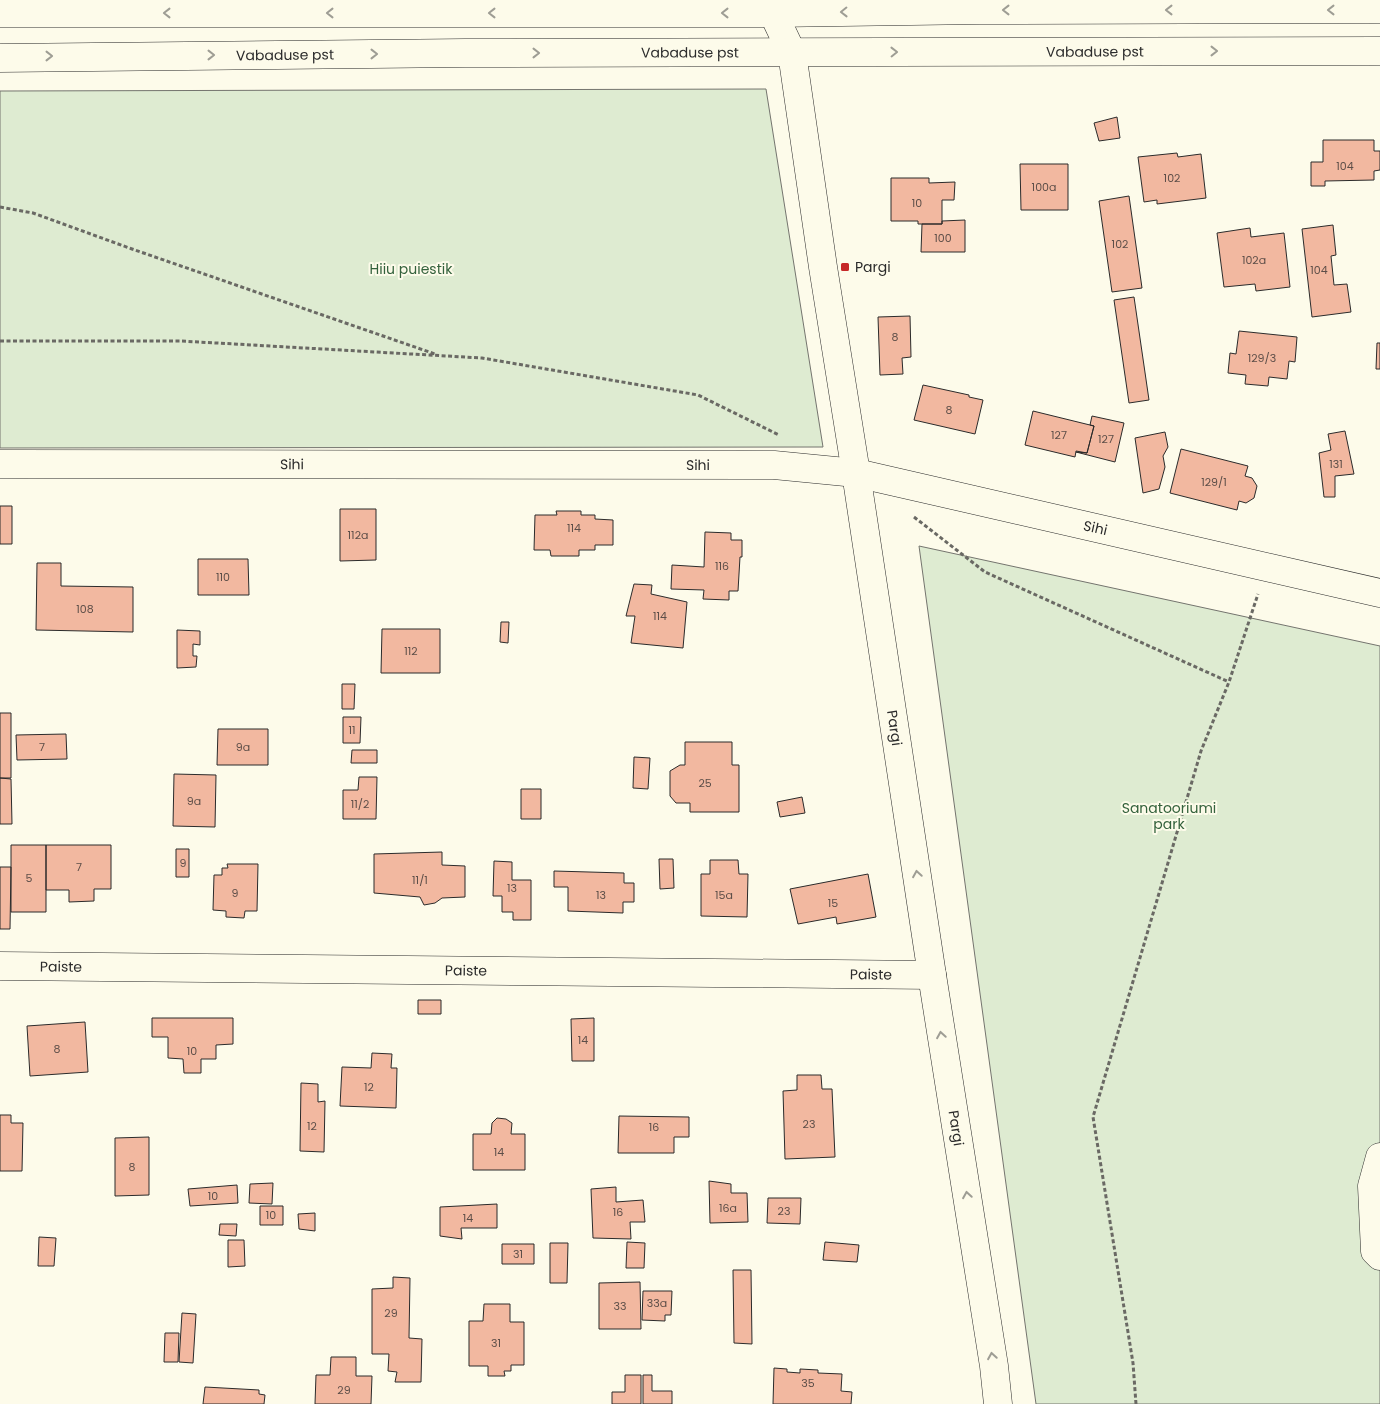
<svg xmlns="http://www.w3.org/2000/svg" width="1380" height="1404" font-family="Poppins,sans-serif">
<rect width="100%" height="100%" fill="#fdfbea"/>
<path fill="#deebd1" stroke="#74746e" d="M766,89l57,358 -823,1v-357z
M919,546l461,100v758h-344z"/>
<path fill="#f2b8a0" stroke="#2b2b2b" d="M1117,117l3,21 -21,3 -5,-18z
M1323,140h51v11h6v19l-6,1v9l-49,1v5h-14v-24h12z
M1177,153l1,4 23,-3 5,44 -49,6v-4l-13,2 -6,-45z
M1020,164h48v46h-47z
M891,178h38v5l26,-1 -1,18h-12v24h-24v-3h-27z
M1129,196l13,92 -30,4 -13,-91z
M965,220v32h-44l1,-28h20v-3z
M1333,225l3,30 -5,1 3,29 13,-1 4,28 -39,5 -10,-88z
M1250,228l1,9 33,-4 6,54 -34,4 -1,-7 -31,3 -7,-54z
M1134,297l15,103 -20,3 -15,-103z
M910,316l1,41 -9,1 1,16 -23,1 -2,-58z
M1239,331l58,6 -2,25 -6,-1 -2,18 -18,-2 -1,9 -23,-2 1,-9 -18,-2 2,-20 6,1z
M1377,343h3v26h-4z
M923,385l46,10v2l14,3 -8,34 -61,-14z
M1033,411l61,15 -7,27 -11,-2 -1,6 -50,-12z
M1092,416l32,7 -9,39 -39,-10 11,1 7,-27 -4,-1z
M1345,431l9,43 -19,2v21h-11l-5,-44 12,-3 -3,-16z
M1165,432l3,15 -5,9 2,11 -6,22 -16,4 -8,-55z
M1181,449l67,17 -3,10 7,2 5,8 -3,12 -8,5 -7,-2 -2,9 -67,-17z
M0,506h12v38h-12z
M340,509h36v51l-36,1z
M556,511h25v4h14v4l18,1v25h-18v5h-16v6h-28l-1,-6h-16l1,-35h22z
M705,532l26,1v7h11v17h-2l-2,34h-9v9l-26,-1 1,-9 -33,-1 1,-24 32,2z
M198,559h50l1,36h-51z
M37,563h24v23l72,1v45l-97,-2z
M634,584l18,1 -1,9 36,8 -4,46 -52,-5 4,-27h-9z
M501,622h8l-1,21 -8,-1z
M382,629h58v44h-59z
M177,630l23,1v14l-7,-1v12h4l-1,11 -19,1z
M342,684h13l-1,25h-12z
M0,713h11v65h-11z
M343,717h18l-1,26h-17z
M218,729h50v36h-51z
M66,734l1,25 -50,1 -1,-25z
M685,742h47v23h7v47h-49v-9h-14l-6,-7v-25l10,-6h5z
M352,750h25v13h-26z
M634,757l16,1 -2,31 -15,-1z
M174,774l42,1 -1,52 -42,-1z
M359,777h18l-1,42h-33v-29h15z
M0,778l11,1 1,45h-12z
M521,789h20v30h-20z
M802,797l3,16 -25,4 -3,-15z
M11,845h35v67h-35z
M46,845h65v44h-17v12l-25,1v-12h-23z
M176,849h13v28h-13z
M442,852v13l23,1v31l-23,1 -7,5 -11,2 -4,-8 -46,-4v-39z
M659,859h14l1,29 -14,1z
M710,860h28l1,14h9l-1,43 -46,-1v-42h9z
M494,861l18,1v18h19v40h-18v-8h-11v-16h-9z
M227,864h31l-1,47h-12l-1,7 -18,-1v-6l-13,-1 1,-35h8v-7h6z
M0,867h11l-1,62h-10z
M554,871l70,2v10h10v19h-11v11l-55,-2v-24h-14z
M868,874l8,43 -39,7 -1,-7 -38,7 -8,-35z
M418,1000h23v14h-23z
M152,1018h81v26l-17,1v14h-15v14h-17l-1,-14 -15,-1v-21h-16z
M594,1018v43h-22l-1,-42z
M85,1022l3,50 -58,4 -3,-50z
M372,1053l20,1 -1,14h6l-1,40 -56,-2 2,-39 29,1z
M797,1075h24l1,14h10l3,68 -50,2 -2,-68 14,-1z
M301,1083l17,1v18l7,-1 -1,51 -24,-1z
M0,1115h11v8h12l-1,48h-22z
M619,1116l70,1v20h-15v16h-56z
M497,1118l9,1 6,4 -1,11h14v36h-52v-36h18l1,-11z
M149,1137v58l-34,1v-58z
M709,1181l22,3v9h16l1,29 -38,1z
M273,1183l-1,21 -23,-1 1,-19z
M237,1185l1,18 -48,3 -2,-17z
M616,1187v15l27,-2 2,22h-15l1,17 -38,-1 -2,-49z
M768,1198h33l-1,26 -33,-1z
M497,1204v24h-36l1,11 -22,-3v-29z
M260,1206h23v19h-23z
M315,1213v18l-16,-2 -1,-15z
M220,1224h17l-1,12 -17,-1z
M39,1237l17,1 -2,28h-16z
M228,1240h16l1,26 -17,1z
M627,1242l18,1 -1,25h-18z
M825,1242l34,3 -2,17 -34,-2z
M550,1243h18l-1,40h-17z
M502,1244h32v20h-32z
M733,1270h18l1,74 -18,-1z
M393,1277l17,1 -1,60 13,1 -1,43h-26l2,-10 -9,-1 1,-17h-17v-65l21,-1z
M640,1282l1,47h-42v-46z
M643,1291h29l-1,24h-6v6l-23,-1z
M484,1304h26v18h14v43h-13v6h-7l1,5h-17v-10h-19v-45h14z
M182,1313l14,1 -3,49 -14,-1z
M165,1333h14l-1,29h-14z
M331,1357h25v19h16l-1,28h-56l1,-29h14z
M774,1368l13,1v3l13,1v-4l18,1v3l24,1 -1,17 11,1 -1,12h-78z
M625,1375h16v29h-29v-12h13z
M643,1375h9v16h20v13h-29z
M205,1387l54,3v4l6,1 -1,9h-61z"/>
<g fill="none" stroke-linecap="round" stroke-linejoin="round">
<g stroke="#2b2b2b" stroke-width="29">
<g id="minor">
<path id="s1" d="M773,0v13l19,40 31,214 33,206 76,502 62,391 4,38"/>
<path id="s2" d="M0,464l774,1 82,8 524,120"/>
<path id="s3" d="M0,966l932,9"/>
<path d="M1380,1157l-8,29 3,65 5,5"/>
</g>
</g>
<g stroke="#2b2b2b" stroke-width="29">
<g id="highway">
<path d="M0,13h773l207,-3 400,-1"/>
<path id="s4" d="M0,58l465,-5 915,-2"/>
</g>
</g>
<path stroke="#6a6964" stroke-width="3" stroke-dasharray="4 2.5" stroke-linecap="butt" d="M0,207l33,6 99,36 303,105
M0,341h181l301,17 216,37 81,40
M914,517l71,55 244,110
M1136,1404l-3,-41 -40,-246 108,-366 28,-69 29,-88"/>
<use href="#minor" stroke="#fdfbea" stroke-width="28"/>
<use href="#highway" stroke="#fdfbea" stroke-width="28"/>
</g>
<defs><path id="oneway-chevron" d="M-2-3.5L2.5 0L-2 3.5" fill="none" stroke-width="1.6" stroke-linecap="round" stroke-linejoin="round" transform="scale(1.25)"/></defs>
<g stroke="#9e9d94">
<use href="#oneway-chevron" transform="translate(1006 10) rotate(180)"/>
<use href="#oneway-chevron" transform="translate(1169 10) rotate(180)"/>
<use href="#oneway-chevron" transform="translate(1331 10) rotate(180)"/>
<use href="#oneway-chevron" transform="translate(844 12) rotate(179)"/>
<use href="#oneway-chevron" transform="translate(167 13) rotate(180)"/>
<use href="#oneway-chevron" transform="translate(330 13) rotate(180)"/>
<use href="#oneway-chevron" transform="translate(492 13) rotate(180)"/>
<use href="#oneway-chevron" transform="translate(725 13) rotate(180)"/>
<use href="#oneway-chevron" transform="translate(1214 51)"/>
<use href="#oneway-chevron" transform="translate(894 52) rotate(-1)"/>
<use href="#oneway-chevron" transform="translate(536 53)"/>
<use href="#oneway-chevron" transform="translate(374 54)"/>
<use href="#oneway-chevron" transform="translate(211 55)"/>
<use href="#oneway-chevron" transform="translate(49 56)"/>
<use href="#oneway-chevron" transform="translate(917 874) rotate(-99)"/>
<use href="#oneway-chevron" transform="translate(941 1035) rotate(-99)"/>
<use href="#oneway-chevron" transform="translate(967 1195) rotate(-99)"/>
<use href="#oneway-chevron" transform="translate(992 1356) rotate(-99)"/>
</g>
<rect fill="#c62828" stroke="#fdfbea" stroke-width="2" x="840" y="262" width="10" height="10" rx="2.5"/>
<g text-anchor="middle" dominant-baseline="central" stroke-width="4" stroke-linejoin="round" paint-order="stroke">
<g font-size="11" fill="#5d4e48">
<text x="1345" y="166">104</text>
<text x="1172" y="178">102</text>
<text x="1044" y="187">100a</text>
<text x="917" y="203">10</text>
<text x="943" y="238">100</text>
<text x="1120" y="244">102</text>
<text x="1254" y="260">102a</text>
<text x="1319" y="270">104</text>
<text x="895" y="337">8</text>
<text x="1262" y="358">129/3</text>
<text x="949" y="410">8</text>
<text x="1059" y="435">127</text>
<text x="1106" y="439">127</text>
<text x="1336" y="464">131</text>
<text x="1214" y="482">129/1</text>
<text x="574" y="528">114</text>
<text x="358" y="535">112a</text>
<text x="722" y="566">116</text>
<text x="223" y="577">110</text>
<text x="85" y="609">108</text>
<text x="660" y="616">114</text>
<text x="411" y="651">112</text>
<text x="352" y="730">11</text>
<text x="42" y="747">7</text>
<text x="243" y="747">9a</text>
<text x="705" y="783">25</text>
<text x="194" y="801">9a</text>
<text x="360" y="804">11/2</text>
<text x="183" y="863">9</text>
<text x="79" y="867">7</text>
<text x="29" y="878">5</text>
<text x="420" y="880">11/1</text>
<text x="512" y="888">13</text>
<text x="235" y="893">9</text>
<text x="601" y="895">13</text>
<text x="724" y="895">15a</text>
<text x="833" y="903">15</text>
<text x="583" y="1040">14</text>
<text x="57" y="1049">8</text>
<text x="192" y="1051">10</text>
<text x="369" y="1087">12</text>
<text x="809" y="1124">23</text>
<text x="312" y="1126">12</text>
<text x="654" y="1127">16</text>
<text x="499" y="1152">14</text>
<text x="132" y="1167">8</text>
<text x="213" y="1196">10</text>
<text x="728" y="1208">16a</text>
<text x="784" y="1211">23</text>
<text x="618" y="1212">16</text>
<text x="271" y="1215">10</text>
<text x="468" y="1218">14</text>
<text x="518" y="1254">31</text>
<text x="657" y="1303">33a</text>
<text x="620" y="1306">33</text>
<text x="391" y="1313">29</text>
<text x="496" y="1343">31</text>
<text x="808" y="1383">35</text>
<text x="344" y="1390">29</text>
</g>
<g font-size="14" fill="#2b2b2b" stroke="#fdfbea">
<text stroke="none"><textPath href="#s4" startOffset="1095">Vabaduse pst</textPath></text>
<text stroke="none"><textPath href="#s4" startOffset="690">Vabaduse pst</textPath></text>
<text stroke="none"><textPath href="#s4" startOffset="285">Vabaduse pst</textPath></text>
<text stroke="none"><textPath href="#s2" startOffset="292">Sihi</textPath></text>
<text stroke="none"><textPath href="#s2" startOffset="698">Sihi</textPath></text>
<text stroke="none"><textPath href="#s2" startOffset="1102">Sihi</textPath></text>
<text stroke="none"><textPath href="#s1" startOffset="740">Pargi</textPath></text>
<text stroke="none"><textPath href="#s3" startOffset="61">Paiste</textPath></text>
<text stroke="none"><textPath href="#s3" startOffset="466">Paiste</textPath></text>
<text stroke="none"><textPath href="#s3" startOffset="871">Paiste</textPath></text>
<text stroke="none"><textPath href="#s1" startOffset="1145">Pargi</textPath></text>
</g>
<g font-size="14" fill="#2b2b2b" stroke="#fdfbea" text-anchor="start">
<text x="855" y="267">Pargi</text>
</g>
<g font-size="14" fill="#34623c" stroke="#fdfbea">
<text x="411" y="269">Hiiu puiestik</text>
<text x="1169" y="808">Sanatooriumi<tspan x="1169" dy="16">park</tspan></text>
</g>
</g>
</svg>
